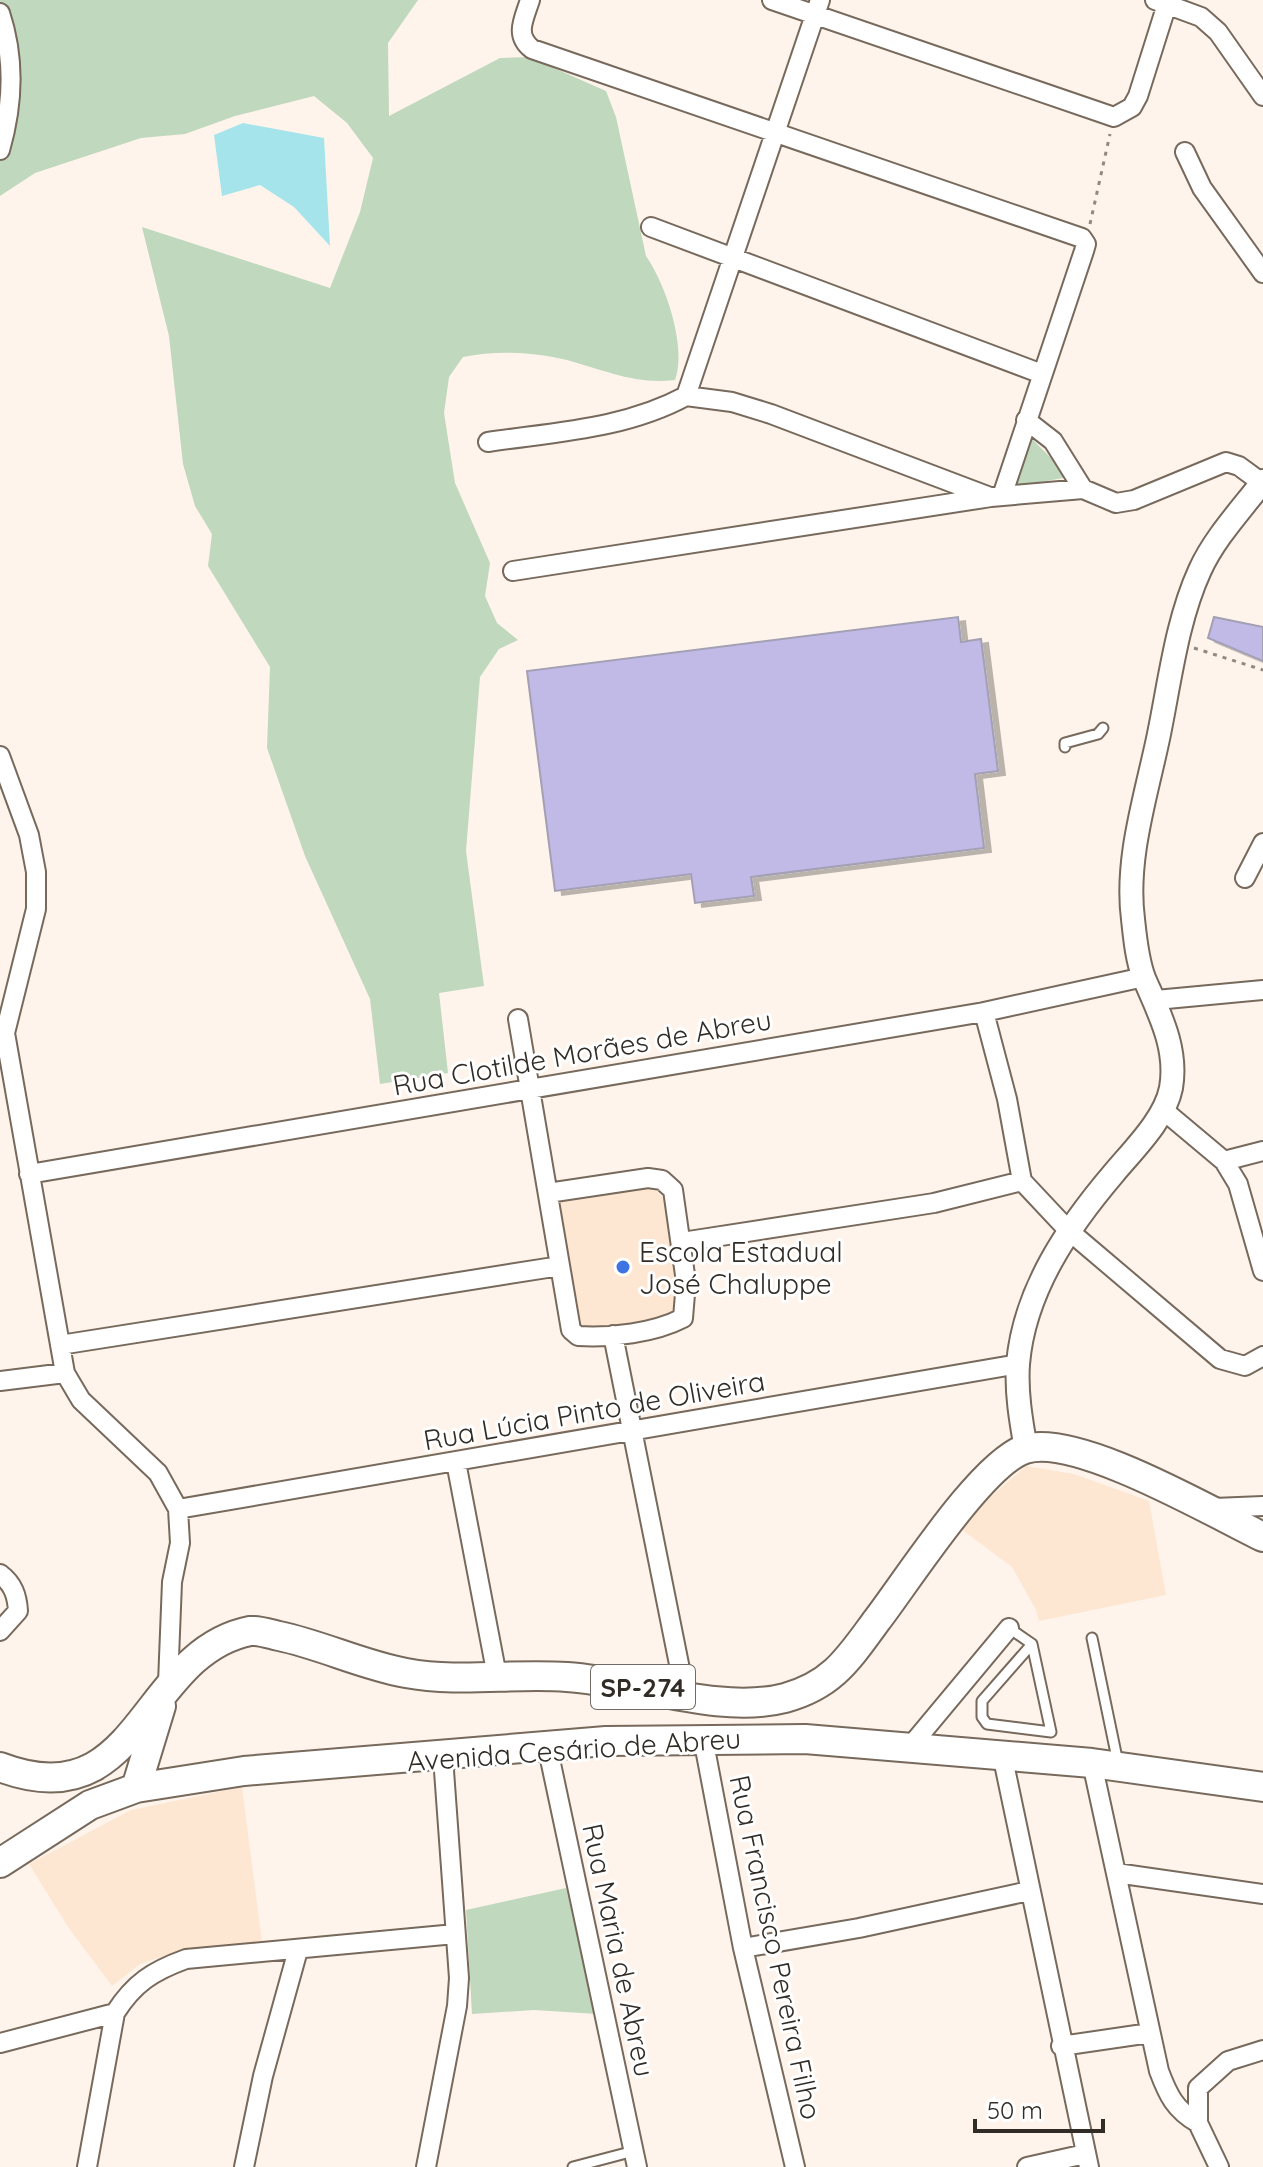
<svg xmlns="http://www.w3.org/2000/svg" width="1263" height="2167" font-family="Quicksand,sans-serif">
<defs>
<filter id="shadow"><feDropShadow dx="7" dy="4" stdDeviation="0" flood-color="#0004"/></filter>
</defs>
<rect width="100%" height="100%" fill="#fef4eb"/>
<path fill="#fde7d2" d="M651,1186l18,17 11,87 -4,20 -33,13 -66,6 -19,-128z
M1026,1466l48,8 75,27 17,94 -127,26 -3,-11 -24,-43 -55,-41z
M242,1787l20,155 -78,7 -44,15 -28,22 -44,-59 -39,-63 102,-54z"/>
<path fill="#c0d8bd" d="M0,0h418l-30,43 1,73 111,-58 29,-1 77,34 10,26 30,139c20,29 41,91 29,124 -39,5 -71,-10 -108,-20 -33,-8 -71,-10 -104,-3l-14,20 -5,36 11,70 35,80 -5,33 12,27 21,17 -19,9 -19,28 -14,174 18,135 -45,7 9,80 -68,11 -10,-85 -65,-143 -38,-108 3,-81 -62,-101 4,-32 -17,-28 -12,-42 -14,-128 -27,-109 188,61 30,-76 13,-54 -26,-35 -33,-27 -79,20 -50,18 -44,4 -106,35 -35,23z
M1023,430l42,42 -2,6 -55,10z
M566,1888l31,126 -63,-4 -62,4 -6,-104z"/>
<path fill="#a6e4ec" d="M243,123l81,15 6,108 -36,-39 -34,-22 -38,11 -8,-61z"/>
<path fill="#c1b9e6" stroke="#a3a0b3" stroke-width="2" filter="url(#shadow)" d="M958,617l3,25 20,-3 17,132 -23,3 9,74 -233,29 3,19 -59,7 -4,-29 -136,17 -28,-220z
M1214,617l49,10v34l-55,-23z"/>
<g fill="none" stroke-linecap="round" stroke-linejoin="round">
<g stroke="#77695c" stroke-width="13">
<path id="service" d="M1065,747v-4l33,-9 5,-6
M1009,1628l23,16 19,88 -64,-8 -5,-7v-16l50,-57
M1092,1638l26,125
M573,2167l61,-16"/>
</g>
<g stroke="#77695c" stroke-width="22">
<path id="minor" d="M530,0c-6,19 -16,35 2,49l550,189 4,6 -2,7 -82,245
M772,0l342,117 18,-10 6,-11 29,-92
M1155,0l46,17 17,15 45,64
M0,13c15,45 13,92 0,137
M1185,152l17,36 61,85
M651,227l391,147
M686,396l46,6 39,12 219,83
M1026,420l27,21 30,48
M488,442c67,-10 137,-13 198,-46l134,-396
M513,571l478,-74 92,-8 33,14 18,-3 92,-38 13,4 23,17
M0,756l29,79 7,37v37l-31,124 60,340 16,27 77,73 20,36 2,34 -8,39 -4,101
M1245,878l18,-35
M1156,1000l107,-10
M984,1012l23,87 15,82 46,49 152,129 25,7 18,-10
M518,1019l53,311 7,6c33,2 76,-3 105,-18l3,-36 -13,-92 -11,-10 -14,-2 -100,15
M1162,1109l62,52 14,23 25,87
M1224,1161l39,-10
M29,1174l955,-162 160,-35
M682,1242l252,-39 88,-22
M613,1335l72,359
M60,1345l500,-79
M0,1381l65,-8
M456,1462l41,214
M1214,1508l49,-2
M178,1509l840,-145
M0,1574c13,10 17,21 18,37l-18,20
M703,1738l40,210 52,219
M547,1745l90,422
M909,1748l100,-120
M1002,1754l87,413
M1092,1763l67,308c9,24 16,39 39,52
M1116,1873l147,21
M743,1948l116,-20 170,-37
M0,2043l115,-30c19,-30 38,-42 71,-54l269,-25
M1061,2046l89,-13
M87,2167l28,-154
M244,2167l19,-91 35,-126
M426,2167l31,-161 2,-28 -16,-221
M1027,2167l58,-13
M1219,2167l-21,-44v-35l30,-27 35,-11"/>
</g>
<g stroke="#77695c" stroke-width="26">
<path id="tertiary" d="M1026,1449c-5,-28 -10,-57 -8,-85 6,-73 50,-137 96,-191 20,-24 51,-54 57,-85 7,-40 -12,-75 -27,-110 -7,-18 -9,-40 -11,-59 -8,-61 14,-126 26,-185 11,-54 18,-114 41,-164 15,-33 42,-61 63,-89"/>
</g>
<g stroke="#77695c" stroke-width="32">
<path id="primary" d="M0,1767c141,54 140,-114 250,-136 9,-1 20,3 29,5 43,9 83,29 127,37 53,10 107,0 161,4 67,4 152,38 218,21 48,-13 64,-40 92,-78 30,-39 105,-157 148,-171 52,-16 188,64 238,88
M136,1788l25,-82
M0,1863l90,-58 46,-17 108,-17 362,-30 199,-2 287,24 171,24"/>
</g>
<path stroke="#908881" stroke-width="3" stroke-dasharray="4 6" stroke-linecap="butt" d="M1090,224l20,-90
M1194,648l69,22"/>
<use href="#service" stroke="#fff" stroke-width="9"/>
<use href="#minor" stroke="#fff" stroke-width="18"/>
<use href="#tertiary" stroke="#fff" stroke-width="22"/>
<use href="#primary" stroke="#fff" stroke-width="28"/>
</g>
<circle fill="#3e73e3" stroke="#fff" stroke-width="3" cx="623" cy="1267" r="8"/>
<g text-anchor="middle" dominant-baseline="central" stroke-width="6" stroke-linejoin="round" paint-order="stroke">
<rect fill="#fff" stroke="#706b67" stroke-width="2" x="591" y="1665" width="104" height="44" rx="6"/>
<g font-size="26" font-weight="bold" fill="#322c26">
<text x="643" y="1687">SP-274</text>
</g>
<g font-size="28" fill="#322c26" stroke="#fff">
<text transform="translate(582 1052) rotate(-10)">Rua Clotilde Morães de Abreu</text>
<text transform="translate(594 1410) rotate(-10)">Rua Lúcia Pinto de Oliveira</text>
<text transform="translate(574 1749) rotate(-4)">Avenida Cesário de Abreu</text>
<text transform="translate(776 1947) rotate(78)">Rua Francisco Pereira Filho</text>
<text transform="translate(619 1950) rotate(78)">Rua Maria de Abreu</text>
</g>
<g font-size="28" fill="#322c26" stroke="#fff" text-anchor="start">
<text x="639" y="1251">Escola Estadual<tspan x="639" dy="32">José Chaluppe</tspan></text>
</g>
</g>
<path d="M975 2119v12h128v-12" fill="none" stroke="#322c26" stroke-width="4"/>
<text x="987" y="2119" font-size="24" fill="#322c26" stroke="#ffffff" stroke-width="6" paint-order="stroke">50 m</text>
</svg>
